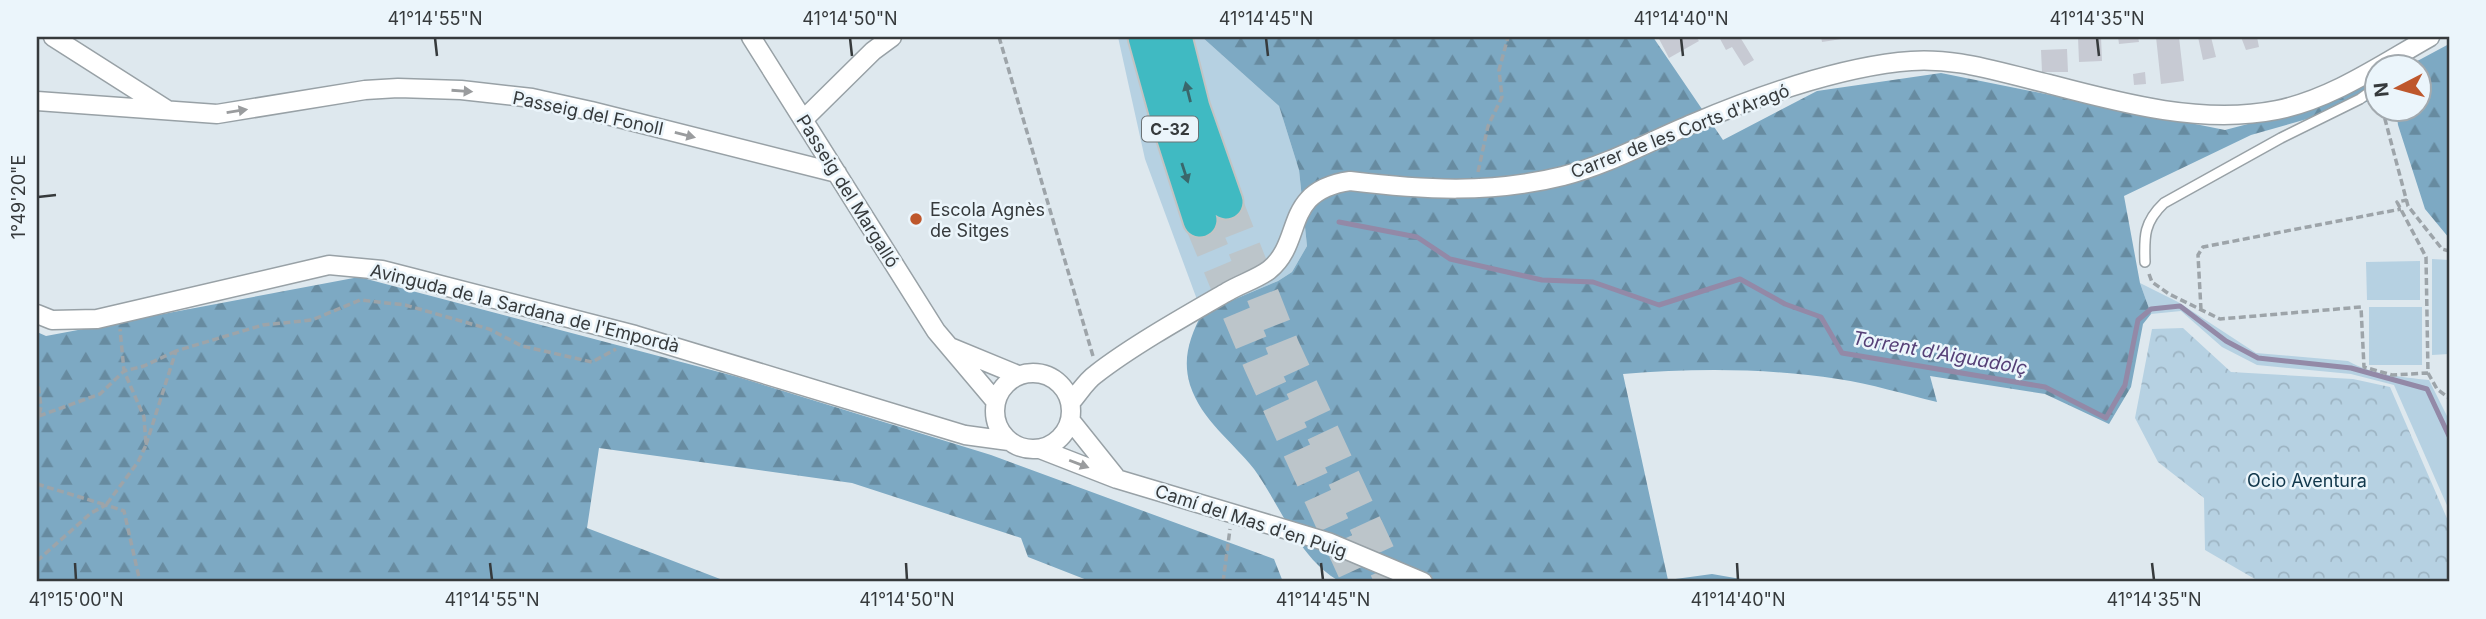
<svg xmlns="http://www.w3.org/2000/svg" width="2486" height="619" font-family="Inter,sans-serif">
<defs>
<pattern id="forest-firs" width="22" height="20" patternUnits="userSpaceOnUse" patternTransform="scale(1.75)"><rect width="22" height="20" fill="#7da9c3"/><path d="M5 1l3.5 6h-7zM16 11l3.5 6h-7z" fill="#678ba0"/></pattern>
<pattern id="park-crowns" width="20" height="18" patternUnits="userSpaceOnUse" patternTransform="scale(1.75)"><rect width="20" height="18" fill="#b6d1e2"/><path d="M2 6a3 3 0 1 1 6 0M12 15a3 3 0 1 1 6 0" fill="none" stroke="#9db4c3"/></pattern>
</defs>
<rect width="100%" height="100%" fill="#dee8ee"/>
<path fill="#b6d1e2" d="M1118,37h84l77,69 20,64 8,76 -15,26 -14,9 -76,32 -57,-154z
M2432,259l17,1v94l-17,1z
M2420,261v39h-53l-1,-38z
M2140,283l38,19 78,51 92,8c25,14 53,16 81,19l20,40v90l-55,-125 -43,-11 -94,-9 -35,-18 -41,-36 -30,3z
M2369,307h53v58h-53z"/>
<path fill="url(#forest-firs)" d="M1202,37h451l70,103 94,-49 124,-18 284,57 65,-17 87,-35v21l-126,36 -127,61 16,87 11,31 -8,10 -12,63 -22,37 -64,-30 -115,-18 7,26c-33,-8 -66,-18 -99,-23 -71,-11 -144,-11 -215,-5l45,206 44,-6 46,8h-417c-42,-22 -60,-76 -87,-113 -22,-28 -52,-48 -64,-84 -8,-27 0,-48 12,-72l76,-32 14,-9 15,-26 -8,-76 -20,-64z
M2449,44v194l-24,-29 -27,-84 -2,-16 24,-1v-42h-12z
M359,277l379,100 253,78 283,104 9,23h-191l-64,-25 -7,-19 -169,-55 -253,-35 -12,80 141,54h-691v-250l9,4z"/>
<path fill="url(#park-crowns)" d="M2183,328l48,44 122,7 37,8 59,136v59h-189l-55,-32 -1,-52 -46,-36 -23,-44 17,-89z"/>
<g fill="none" stroke-linecap="round" stroke-linejoin="round">
<path stroke="#9389a7" stroke-width="5" d="M1339,222l78,15 33,22 92,21 51,2 66,23 81,-26 45,25 36,13 21,36 203,34 61,31 19,-33 13,-65 13,-11 29,-3 46,35 32,17 93,10 76,21 22,47"/>
</g>
<path fill="#c7cad3" d="M1658,37h38l3,4 -30,17z
M1719,37h21l14,23 -10,6 -12,-19 -6,3z
M1821,37h26l1,1 -26,4z
M2078,37h23l1,24 -23,1z
M2118,37h20l1,5 -20,2z
M2156,37h23l5,44 -23,3z
M2198,37h13l5,20 -13,3z
M2241,37h16l2,10 -13,3z
M2067,49l1,23h-26l-1,-22z
M2145,72l1,12 -12,1 -1,-11z"/>
<g fill="none" stroke-linecap="round" stroke-linejoin="round">
<path stroke="#bcc5ca" stroke-width="33" stroke-dasharray="33 17" stroke-linecap="butt" d="M1226,202l57,145 109,235
M1200,220l60,144 99,218"/>
<g stroke="#98a1a6" stroke-width="12">
<path id="service" d="M2145,262c-1,-26 -1,-40 19,-59l117,-65 79,-39 18,-13"/>
</g>
<g stroke="#98a1a6" stroke-width="21">
<path id="minor" d="M53,37l113,72
M751,37l185,294 60,71
M37,101l180,13 148,-24 33,-2 63,2 71,8 59,13 246,62
M803,120l70,-69 19,-14
M37,314l15,6 45,-1 232,-54 53,5 253,65 330,100 44,6
M950,347l68,28
M995 411a38 38 0 1 1 76 0a38 38 0 1 1-76 0Z
M1071,402c8,-9 15,-21 25,-28 36,-28 91,-59 131,-82 13,-8 30,-13 42,-22 36,-29 12,-79 81,-89 73,9 141,13 213,-5 47,-12 87,-35 131,-53 64,-27 136,-53 205,-61 53,-7 99,10 150,22 72,19 153,41 228,26 55,-11 105,-46 153,-73
M1071,421l44,55
M1040,449l77,30 211,63 95,40"/>
</g>
<g stroke="#c3c4c4" stroke-width="37">
<path id="motorway" d="M1145,37l23,83 32,100
M1175,37l18,71 33,94"/>
</g>
<path stroke="#9da4a9" stroke-width="3.5" stroke-dasharray="7 3.5" stroke-linecap="butt" d="M999,37l94,319
M2382,108l26,98 34,43 7,2
M1478,172l10,-46 14,-29 -3,-27 9,-33
M2149,274l3,8 17,12 51,25 141,-12 3,60 28,8 36,-2 -2,-116 -29,-55 10,-2
M2201,310l-3,-55 5,-8 198,-38
M2428,373l9,16 12,9
M37,376l4,31 -4,15
M39,416l61,-22 24,-23 20,-5 32,-15
M146,445l30,-94 87,-26 49,-5 48,-20 45,5 84,24 33,17 70,16 24,-13
M37,484l69,21 32,-43 8,-17 -2,-28 -20,-46 -4,-42
M37,561l54,-48 15,-8 18,6 16,71
M1223,582l7,-53"/>
<use href="#service" stroke="#fff" stroke-width="9"/>
<use href="#minor" stroke="#fff" stroke-width="18"/>
<use href="#motorway" stroke="#40bac2" stroke-width="33"/>
</g>
<defs><path id="oneway-solid" d="M-6-.8H1V-3.2L6.5 0L1 3.2V.8H-6Z" transform="scale(1.75)"/></defs>
<g fill="#9a9c9e">
<use href="#oneway-solid" transform="translate(462 91) rotate(4)"/>
<use href="#oneway-solid" transform="translate(237 111) rotate(-9)"/>
<use href="#oneway-solid" transform="translate(685 135) rotate(14)"/>
<use href="#oneway-solid" transform="translate(1079 464) rotate(21)"/>
</g>
<g fill="#3a676b">
<use href="#oneway-solid" transform="translate(1188 92) rotate(-104)"/>
<use href="#oneway-solid" transform="translate(1185 173) rotate(72)"/>
</g>
<path fill="none" stroke="#363a3c" stroke-width="2.5" d="M435,38l2,18M850,38l2,18M1266,38l2,18M1681,38l2,18M2097,38l2,18M38,197l18,-2M75,563l1,17M490,563l2,17M906,563l1,17M1321,563l2,17M1737,563l1,17M2152,563l2,17"/>
<circle fill="#be572c" stroke="#ebf5fb" stroke-width="2.5" cx="916" cy="219" r="7"/>
<g text-anchor="middle" dominant-baseline="central" stroke-width="5" stroke-linejoin="round" paint-order="stroke">
<rect fill="#ebf5fb" stroke="#6c7275" stroke-width="2" x="1142" y="116.5" width="56" height="25" rx="5"/>
<g font-size="16" font-weight="bold" fill="#363a3c">
<text x="1170" y="129">C-32</text>
</g>
<g font-size="18" fill="#363a3c" stroke="#ebf5fb">
<text transform="translate(588 113) rotate(12)">Passeig del Fonoll</text>
<text transform="translate(1680 131) rotate(-21)">Carrer de les Corts d'Aragó</text>
<text transform="translate(848 191) rotate(58)">Passeig del Margalló</text>
<text transform="translate(525 308) rotate(14)">Avinguda de la Sardana de l'Empordà</text>
<text transform="translate(1251 521) rotate(18)">Camí del Mas d'en Puig</text>
</g>
<g font-size="18" fill="#363a3c" stroke="#ebf5fb" text-anchor="start">
<text x="930" y="209">Escola Agnès<tspan x="930" dy="21">de Sitges</tspan></text>
</g>
<g font-size="18" fill="#11374b" stroke="#ebf5fb">
<text x="2307" y="480">Ocio Aventura</text>
</g>
<g font-size="19" font-style="italic" fill="#564077" stroke="#ebf5fb">
<text transform="translate(1940 353) rotate(10)">Torrent d'Aiguadolç</text>
</g>
</g>
<rect width="2486" height="619" fill="none" stroke="#ebf5fb" stroke-width="77"/>
<g transform="translate(2398 88) rotate(264)"><circle r="33" fill="#ebf5fb" stroke="#a3aaaf" stroke-width="2"/>
<path d="M0-5L12 26L0 18L-12 26Z" fill="#be572c"/>
<text y="-10" font-size="19" font-weight="bold" text-anchor="middle" fill="#363a3c">N</text>
</g>
<rect x="38" y="38" width="2410" height="542" fill="none" stroke="#363a3c" stroke-width="2.5"/>
<g font-size="18" text-anchor="middle" fill="#363a3c">
<text x="435" y="25">41°14'55"N</text>
<text x="850" y="25">41°14'50"N</text>
<text x="1266" y="25">41°14'45"N</text>
<text x="1681" y="25">41°14'40"N</text>
<text x="2097" y="25">41°14'35"N</text>
<text transform="translate(19 197) rotate(-90)" y="6">1°49'20"E</text>
<text x="76" y="606">41°15'00"N</text>
<text x="492" y="606">41°14'55"N</text>
<text x="907" y="606">41°14'50"N</text>
<text x="1323" y="606">41°14'45"N</text>
<text x="1738" y="606">41°14'40"N</text>
<text x="2154" y="606">41°14'35"N</text>
</g>
</svg>
